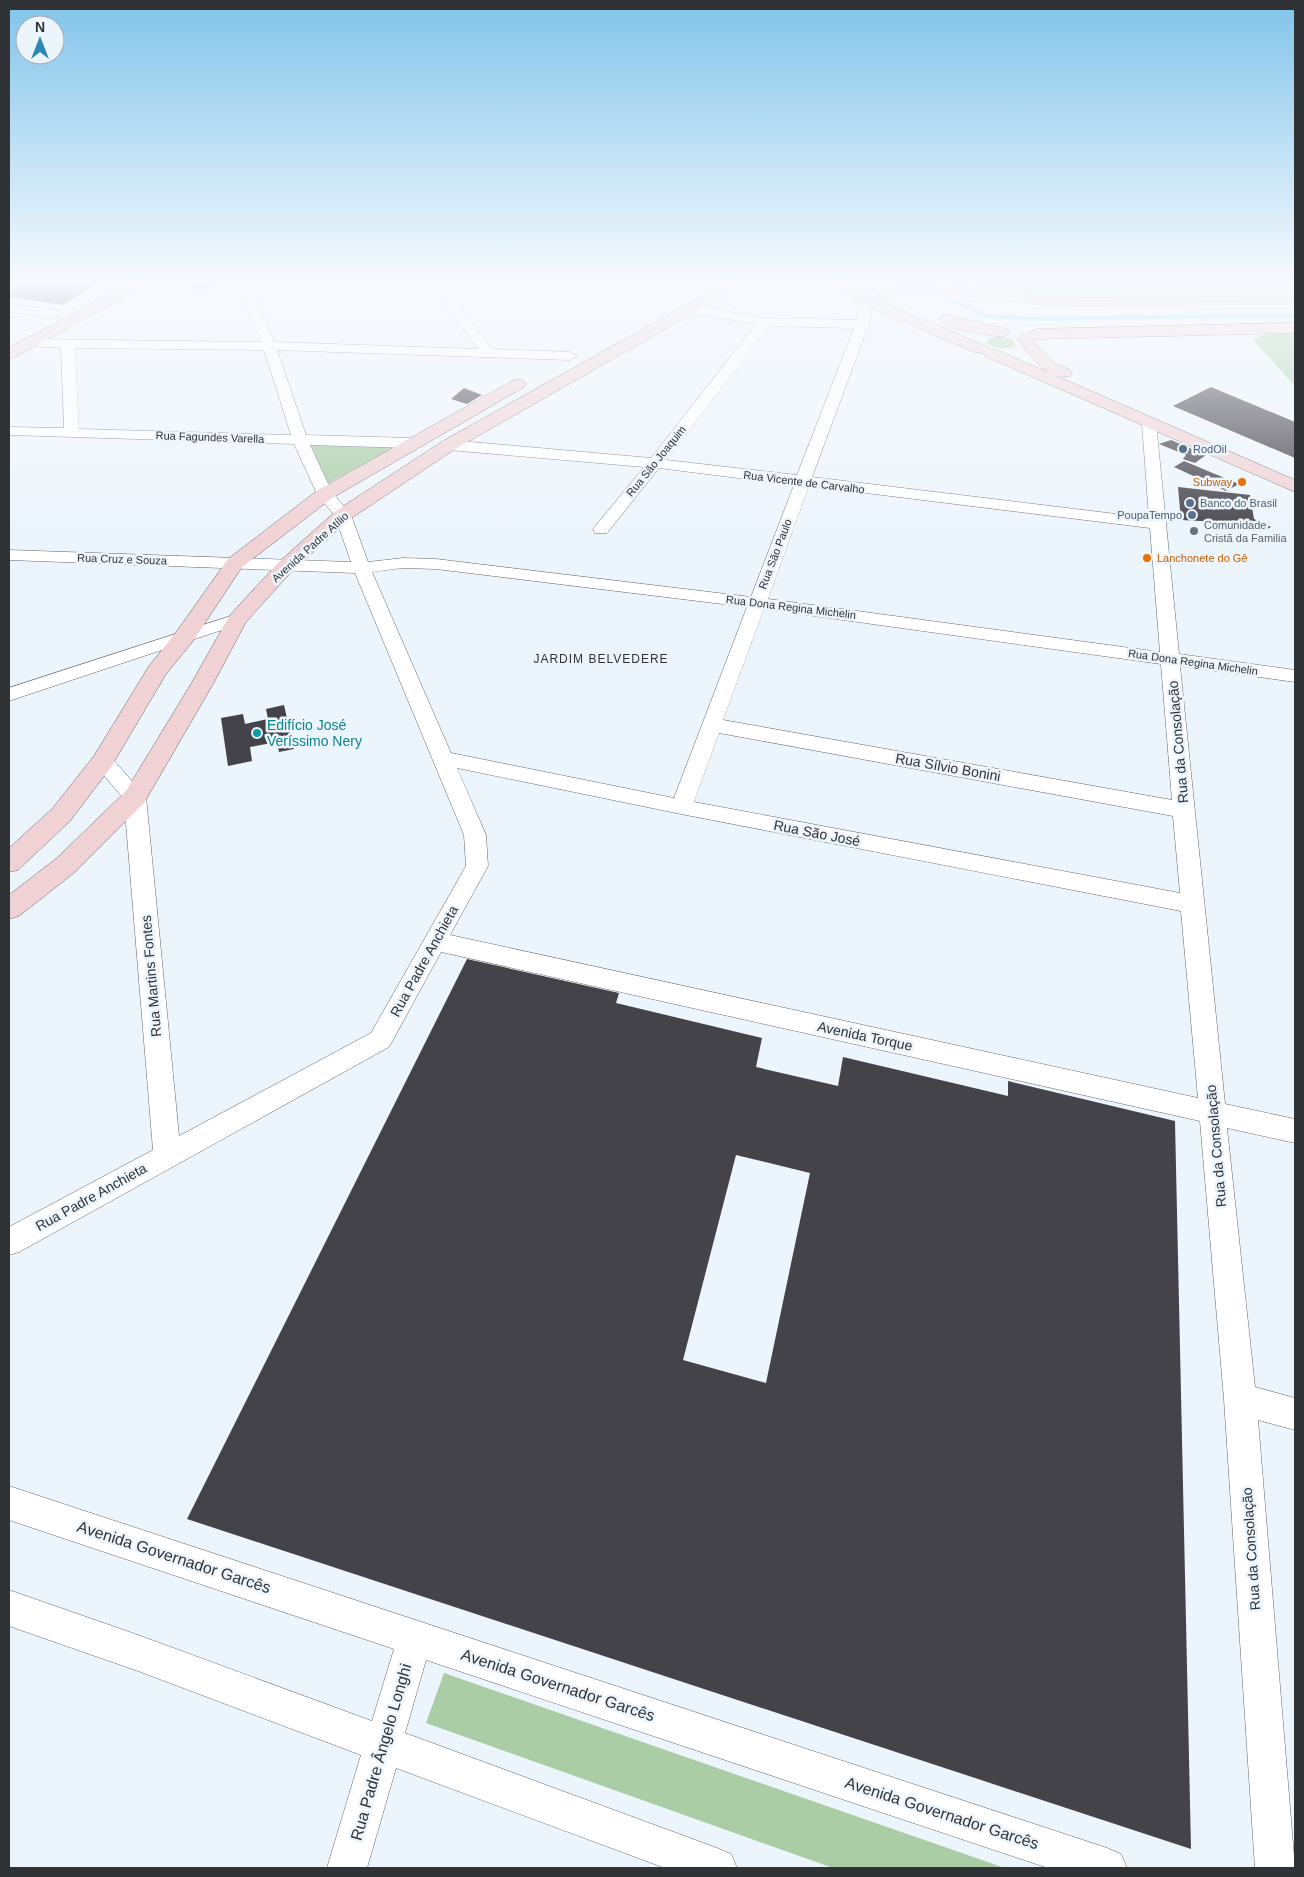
<svg xmlns="http://www.w3.org/2000/svg" width="1304" height="1877" font-family="Helvetica,sans-serif">
<rect width="100%" height="100%" fill="#edf5fc"/>
<path fill="#aacda6" d="M872,280h423v11l-261,3 -89,-8 -50,1 -13,-2z
M1266,333h29v53l-42,-46z
M1001,336l12,4 2,6c-9,4 -21,4 -28,-4l2,-4z
M309,443l88,3 -69,37z
M444,1673l561,195h-172l-407,-145z"/>
<g fill="none" stroke-linecap="round" stroke-linejoin="round">
<path stroke="#88dcec" stroke-width="4" d="M909,280l79,36 44,3 263,-4"/>
</g>
<path fill="#45434a" fill-rule="evenodd" d="M9,280h94l-40,25 -54,-8z
M194,280h27l-19,11 -11,-3 10,-6z
M1211,387l84,35v36l-122,-52z
M464,388l18,7 -15,9 -16,-5z
M1171,440l35,15 -11,8 -12,-4 3,-4 -27,-11z
M1184,461l55,23 -13,7 -52,-24z
M1178,487l72,8 4,24 17,8 -4,2 -47,-7 -39,-2z
M284,705l10,44 -15,3 -2,-10 -27,5 2,14 -24,5 -7,-48 22,-4 2,10 23,-5 -2,-10z
M467,959l152,34 -3,10 146,35 -6,29 82,19 5,-29 165,39v-15l167,40 16,728 -1004,-330zM736,1155l74,18 -44,210 -83,-23z"/>
<g fill="none" stroke-linecap="round" stroke-linejoin="round">
<g stroke="#62696f" stroke-width="1">
<path id="lane" d="M948,280h8l34,13 -5,1z"/>
</g>
<g stroke="#62696f" stroke-width="1">
<path id="street" d="M236,280h12l26,62 204,7 -50,-69h12l52,69 78,3 7,4 -7,4 -293,-10 29,85 105,3 5,2 3,3 -3,3 -5,2 -101,-3 22,47 19,23 17,47 35,-4 33,1 315,38 43,-112 -135,-17 -52,65h-12l-2,-4 51,-62 -195,-17 -5,-2 -3,-3 3,-3 5,-2 202,18 105,-134 -73,-12 -1,-3 6,-4 77,13 91,2 6,-22h10l1,3 -4,23 -57,153 337,41 -7,-95 2,-3h10l2,3 23,231 116,16v12l-115,-16 45,438 70,15v24l-68,-15 28,259 40,11v32l-37,-10 37,448h-40l-31,-469 -24,-278 -759,-169 -52,95 -370,205 -10,3v-28l144,-77 -29,-351 -28,-33 -3,-5 3,-5 7,-2 7,2 36,41 33,339 192,-103 95,-167 -2,-31 -109,-262 -346,-13v-10l342,12 -16,-46 -18,-22 -23,-50 -285,-9v-8l55,1 -3,-80 -31,-2 -7,-4 2,-3 236,3zM769,326l85,2 -57,147 -131,-15zM75,348l189,2 27,85 -212,-6zM809,486l341,42 10,124 -392,-53zM403,568l33,1 311,38 -73,191 -223,-45 -79,-181zM764,609l397,55 11,136 -449,-80zM719,733l454,83 7,77 -486,-91zM457,768l224,46 500,97 17,187 -748,-163 38,-69 -2,-31z
M9,304l46,6 6,4 -6,4 -46,-6z
M237,614l6,1 3,4 -3,4 -234,78v-13z
M9,1486l1098,362 14,6 6,14h-79l-622,-208 -21,73 312,115 14,6 6,14h-72l-269,-100 -29,100h-40l34,-113 -223,-84 -129,-45v-36l129,45 234,86 22,-72 -385,-129z"/>
</g>
<g stroke="#62696f" stroke-width="1">
<path id="secondary" d="M136,280h17l-2,3 -136,74 -6,2v-11z
M731,280h17l-2,3 -291,166 -105,70 -57,51 -47,52 -33,62 -69,119 -69,69 -56,44 -10,3v-24l48,-37 69,-67 65,-107 39,-69 49,-53 57,-51 107,-70z
M818,280h18l36,18 114,48 2,3 9,1 298,130v12l-310,-136 -2,-3 -9,-1 -112,-48 -42,-21z
M951,286l99,12 245,-2v8l-245,2 -99,-12 -46,1 -20,4 -5,-1 -2,-3 2,-3 25,-5z
M947,315l60,14 3,3 -3,3 -5,2c-14,-3 -55,-6 -63,-17l3,-3z
M1295,323v10l-256,6 -6,2 21,22 16,7 2,3 -2,3c-20,5 -34,-14 -46,-28l-2,-3 1,-2 -6,-4 3,-3 17,-7z
M518,379l6,2 2,3 -2,3 -192,111 -90,69 -49,74 -27,33 -55,93 -41,54 -52,49 -9,2v-24l43,-39 42,-53 55,-90 28,-35 51,-72 90,-69 194,-109z"/>
</g>
<use href="#lane" fill="#fff" fill-rule="evenodd"/>
<use href="#street" fill="#fff" fill-rule="evenodd"/>
<use href="#secondary" fill="#f1d2d4" fill-rule="evenodd"/>
</g>
<linearGradient id="sky" x2="0" y2="1"><stop stop-color="#81c4ea"/><stop offset="0.52" stop-color="#f7fafe"/><stop offset="1" stop-color="#f7fafe" stop-opacity="0"/></linearGradient>
<rect width="1304" height="542" fill="url(#sky)"/>
<g fill="#5c6f8a" stroke="#edf5fc" stroke-width="2">
<circle cx="1183" cy="449" r="5"/>
<circle cx="1190" cy="503" r="5"/>
<circle cx="1192" cy="515" r="5"/>
</g>
<g fill="#e8710a" stroke="#edf5fc" stroke-width="2">
<circle cx="1242" cy="482" r="5"/>
<circle cx="1147" cy="558" r="5"/>
</g>
<circle fill="#6b7280" stroke="#edf5fc" stroke-width="2" cx="1194" cy="531" r="5"/>
<circle fill="#0f9aa8" stroke="#edf5fc" stroke-width="2" cx="257" cy="733" r="5"/>
<g text-anchor="middle" dominant-baseline="central" stroke-width="5" stroke-linejoin="round" paint-order="stroke">
<g font-size="11" fill="#303336" stroke="#edf5fc">
<text transform="translate(210 437) rotate(2)">Rua Fagundes Varella</text>
<text transform="translate(656 461) rotate(-51)">Rua São Joaquim</text>
<text transform="translate(804 482) rotate(7)">Rua Vicente de Carvalho</text>
<text transform="translate(310 547) rotate(-42)">Avenida Padre Atílio</text>
<text transform="translate(775 554) rotate(-69)">Rua São Paulo</text>
<text transform="translate(122 559) rotate(2)">Rua Cruz e Souza</text>
<text transform="translate(791 607) rotate(7)">Rua Dona Regina Michelin</text>
<text transform="translate(1193 662) rotate(8)">Rua Dona Regina Michelin</text>
</g>
<g font-size="11" fill="#4e5e75" stroke="#edf5fc" text-anchor="start">
<text x="1193" y="449">RodOil</text>
<text x="1200" y="503">Banco do Brasil</text>
<text x="1182" y="515" text-anchor="end">PoupaTempo</text>
</g>
<g font-size="11" fill="#c56008" stroke="#edf5fc" text-anchor="end">
<text x="1232" y="482">Subway</text>
<text x="1157" y="558" text-anchor="start">Lanchonete do Gê</text>
</g>
<g font-size="11" fill="#5b616d" stroke="#edf5fc" text-anchor="start">
<text x="1204" y="525">Comunidade<tspan x="1204" dy="13">Cristã da Familia</tspan></text>
</g>
<g font-size="12" letter-spacing="1" fill="#303336" stroke="#edf5fc">
<text x="601" y="659">JARDIM BELVEDERE</text>
</g>
<g font-size="14" fill="#0d838f" stroke="#edf5fc" text-anchor="start">
<text x="267" y="725">Edifício José<tspan x="267" dy="16">Veríssimo Nery</tspan></text>
</g>
<g font-size="14" fill="#303336" stroke="#edf5fc">
<text transform="translate(1178 742) rotate(-95)">Rua da Consolação</text>
<text transform="translate(948 767) rotate(10)">Rua Sílvio Bonini</text>
<text transform="translate(817 833) rotate(11)">Rua São José</text>
<text transform="translate(424 961) rotate(-61)">Rua Padre Anchieta</text>
<text transform="translate(151 976) rotate(-95)">Rua Martins Fontes</text>
<text transform="translate(865 1036) rotate(12)">Avenida Torque</text>
<text transform="translate(1216 1146) rotate(-95)">Rua da Consolação</text>
<text transform="translate(91 1197) rotate(-29)">Rua Padre Anchieta</text>
<text transform="translate(1251 1549) rotate(-94)">Rua da Consolação</text>
</g>
<g font-size="16" fill="#303336" stroke="#edf5fc">
<text transform="translate(174 1557) rotate(18)">Avenida Governador Garcês</text>
<text transform="translate(558 1685) rotate(18)">Avenida Governador Garcês</text>
<text transform="translate(381 1752) rotate(-74)">Rua Padre Ângelo Longhi</text>
<text transform="translate(942 1813) rotate(18)">Avenida Governador Garcês</text>
</g>
</g>
<rect width="1304" height="1877" fill="none" stroke="#303336" stroke-width="20"/>
<g transform="translate(40 40)"><circle r="24" fill="#edf5fc" stroke="#a1a7ad"/>
<path d="M0-4L9 19L0 12L-9 19Z" fill="#2b87b4"/>
<text y="-8" font-size="14" font-weight="bold" text-anchor="middle" fill="#303336">N</text>
</g>
</svg>
